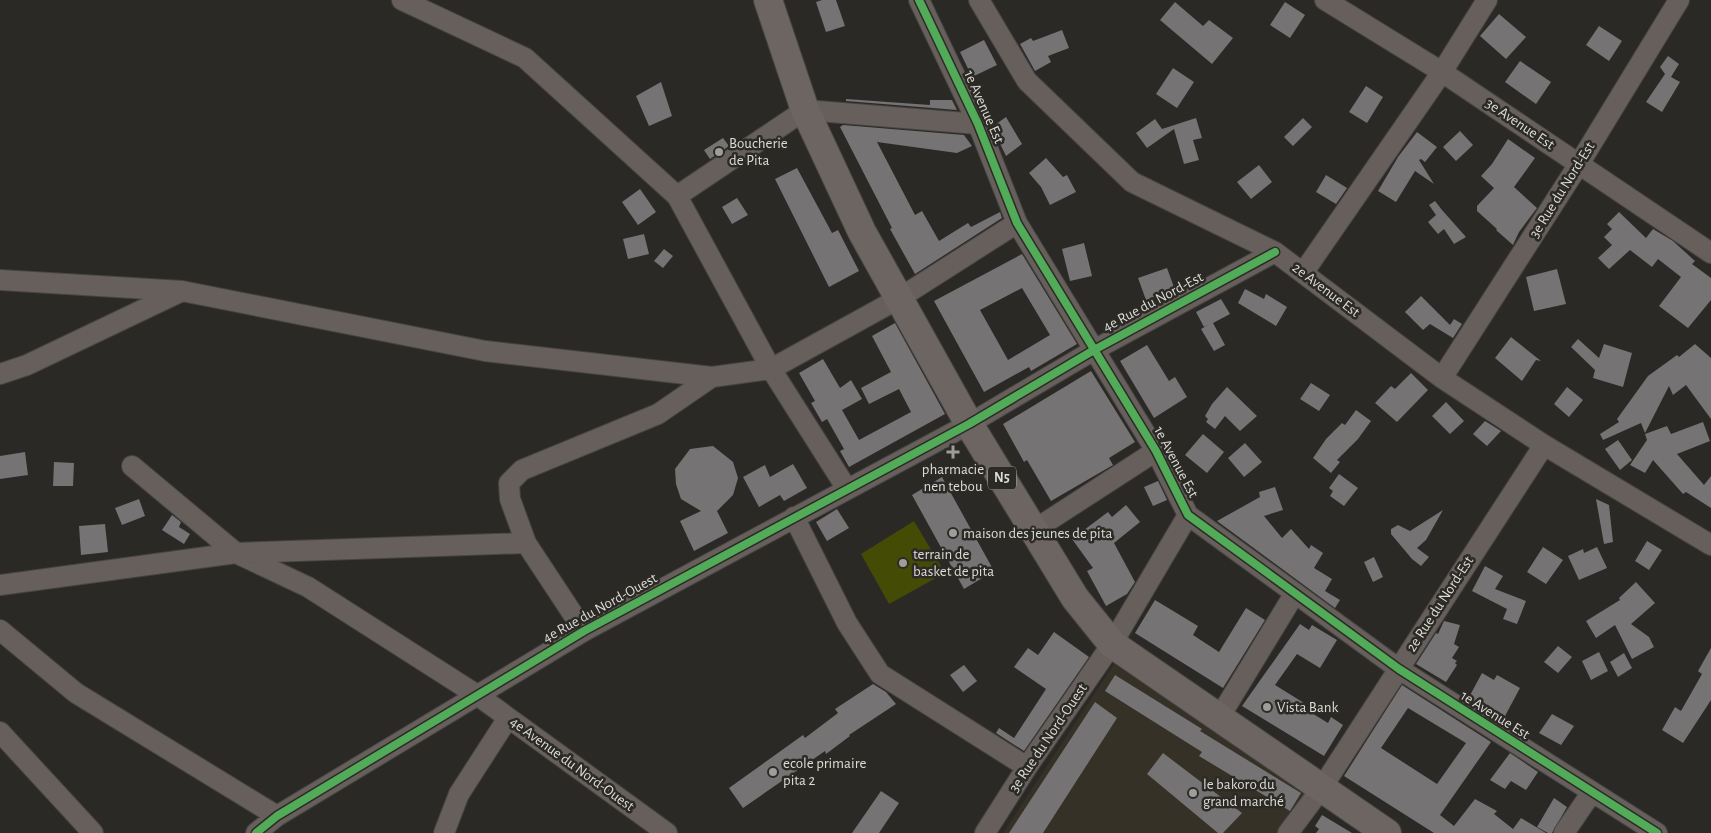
<svg xmlns="http://www.w3.org/2000/svg" width="1711" height="833" font-family="'Alegreya Sans',sans-serif">
<rect width="100%" height="100%" fill="#2b2926"/>
<path fill="#353127" d="M1114,664l193,126 -28,43h-276z"/>
<path fill="#434b05" d="M914,521l31,52 -56,31 -28,-50z"/>
<path fill="#757374" fill-rule="evenodd" d="M822,0h14l9,26 -19,6 -10,-30z
M1175,2l28,24 6,-6 24,18 -21,26 -52,-44z
M1285,2l20,13 -15,23 -20,-13z
M1499,14l27,23 -20,22 -26,-23z
M1599,26l23,15 -13,20 -23,-16z
M1062,30l7,18 -21,8 3,6 -16,9 -15,-27 11,-6 2,3z
M984,40l13,25 -25,12 -12,-25z
M1668,56l11,8 -8,13 9,5 -18,30 -16,-10 19,-28 -5,-7z
M1520,61l31,21 -15,22 -31,-22z
M1173,68l21,14 -17,26 -21,-14z
M661,82l11,34 -23,10 -13,-30z
M1366,86l17,11 -16,26 -18,-11z
M846,99l84,6v-5h22l5,10 -111,-9z
M1006,117l16,27 -16,12 -14,-29z
M1196,118l6,20 -9,2 6,20 -15,4 -10,-35 -27,19 -11,-15 19,-14 7,10z
M1303,118l9,9 -19,19 -9,-9z
M843,125l121,10 8,11 -15,7 -80,-11 38,73 7,-4 17,30 29,-18 3,4 29,-15 2,6 -87,56 -25,-45 2,-1 -52,-101z
M1460,131l13,14 -17,16 -13,-14z
M1417,132l20,15 -12,15 -4,-3 -2,1 15,24 -19,-13 -19,31 -18,-11 20,-34z
M723,138l6,8 -19,13 -6,-9z
M1508,139l27,19 -21,29 23,21 -18,24 -6,13 -17,-15 1,-1 -20,-18v-5l17,-18 -13,-12 11,-12z
M1046,158l17,19 4,-2 9,17 -26,13 -9,-18 -12,-14z
M1259,165l13,17 -21,17 -14,-17z
M797,168l35,65 6,-3 21,41 -30,16 -54,-108z
M1326,175l21,13 -11,16 -20,-12z
M640,189l16,23 -18,13 -16,-23z
M737,198l11,17 -16,9 -10,-17z
M1435,201l7,9 24,27 -12,7 -10,-15 -6,5 -10,-12 8,-7 -7,-10z
M1619,212l27,26 7,-9 20,12 22,20 -3,3 19,14v22l-23,28 -29,-22 22,-29 -23,-18 -6,8 -22,-17 -21,19 -11,-11 14,-13 -8,-8 8,-8 -5,-5z
M644,234l5,20 -21,5 -5,-20z
M1084,243l8,33 -22,5 -8,-32z
M664,249l9,7 -10,12 -9,-7z
M1022,254l55,90 -46,27 -2,-4 -45,25 -50,-91zM1022,288l28,47 -42,25 -28,-50z
M1167,268l8,22 -29,10 -8,-22z
M1557,269l9,35 -32,7 -8,-34z
M1245,289l19,10 2,-5 21,13 -11,19 -38,-23z
M1421,296l29,29 4,-6 8,5 -9,14 -23,-14 -7,6 -18,-18z
M1221,299l9,15 -17,9 12,22 -11,6 -13,-22 9,-5 -6,3 -8,-15z
M895,323l50,91 -96,53 -9,-16 4,-2 -17,-30 -5,3 -11,-19 4,-2 -16,-28 24,-14 17,29 11,-8 11,19 -20,11 17,30 52,-28 -12,-23 -30,15 -8,-16 30,-16 -19,-36z
M1511,337l30,24 -5,-1 -14,21 -27,-23z
M1578,339l21,19 5,-14 28,9 -9,34 -30,-9 2,-8 -24,-23z
M1695,344l16,14v61l-25,-34 -13,10 -4,-9 -24,47 -4,-10 -38,17 -3,-6 19,-12 -2,-3 31,-43 29,-21 2,2z
M1147,345l22,36 6,-4 12,20 -33,21 -34,-57z
M1091,371l44,71 -26,16 4,7 -62,36 -24,-41 -3,2 -21,-38z
M1411,373l17,17 -31,32 -22,-19 16,-17 4,3z
M1311,383l19,12 -11,16 -19,-12z
M1227,387l30,29 -17,15 -15,-15 -10,13 -9,-7 2,-3 -3,-3 7,-12z
M1567,387l16,13 -14,17 -15,-13z
M1446,402l18,19 -14,13 -18,-18z
M1356,410l15,11 -13,18 -21,21 3,2 -9,11 -18,-15 13,-19 16,-16 3,2z
M1485,421l16,10 -14,15 -14,-12z
M1703,422l7,19 -33,13 27,31 7,-9v32l-25,-16 -3,2 -30,-34 -8,13 -15,-8 17,-25 -2,-6 22,-8 4,8z
M1203,434l21,18 -17,21 -22,-18z
M1618,440l14,20 -12,10 -15,-21z
M1245,443l17,19 -18,15 -16,-19z
M713,446l20,16 5,16 -5,17 -16,16 11,22 -34,18 -14,-30 21,-10 -20,-12 -5,-15 -1,-15 15,-20z
M25,452l3,23 -28,4v-23z
M54,462l20,1 -1,23h-20z
M793,464l14,24 -23,13 -4,-6 -21,12 -16,-30 22,-12 5,12z
M1339,474l19,14 -14,18 -14,-10 3,-5 -4,-3z
M942,477l52,94 -30,18 -52,-94z
M1158,481l9,19 -14,6 -9,-19z
M1275,487l8,23 -19,6 18,22 9,-9 18,20 2,-4 12,8 -9,15 18,11 -7,12 15,9 -5,8 -118,-87 43,-24 -1,-5z
M139,499l6,17 -23,9 -7,-17z
M1596,499l13,6 4,37 -9,2z
M1126,505l14,17 -26,21 21,39 -8,12 -21,12 -19,-35 6,-3 -21,-29 36,-27 4,5z
M837,509l12,19 -22,13 -11,-19z
M1443,510l-17,30 -9,8 12,9 -8,9 -9,-7 -21,-25v-5l7,-4 12,6z
M172,515l9,7 -2,5 11,7 -6,10 -22,-14z
M105,524l3,28 -27,3 -2,-29z
M1647,541l15,9 -13,20 -14,-9z
M1543,547l20,13 -17,24 -19,-12z
M1597,547l10,21 -28,12 -11,-24 15,-7 1,4z
M1374,557l9,20 -10,5 -9,-20z
M1485,566l18,10 -8,13 31,12 -9,23 -14,-5 4,-10 -35,-18z
M1636,582l19,21 -24,21 18,13 5,10 -22,12 -17,-34 -19,13 -10,-17 34,-21 -1,-2z
M1155,600l43,26 -5,9 26,17 27,-44 19,12 -42,68 -88,-55z
M1444,621l16,4 -6,19 5,3 -7,11 5,3 -2,2 2,2 -11,17 -30,-18 20,-31 2,1z
M1300,624l9,6 3,-5 25,15 -17,28 -23,-14 -22,31 29,18 -2,4 26,16 3,-6 12,8 -19,31 -82,-50z
M1054,632l35,25 -65,94 -28,-18 3,-5 15,10 32,-49 -32,-22 14,-19 10,7z
M1558,646l14,11 -14,16 -14,-11z
M1711,648v52l-28,43 -21,-13 13,-23 6,4 21,-37 -4,-3z
M1599,652l9,19 -17,9 -9,-19z
M1624,653l8,15 -14,9 -8,-15z
M964,665l13,16 -14,11 -13,-17z
M1482,673l12,7 3,-5 23,13 -15,28 -26,-14 -2,2 -9,-5z
M1115,675l87,54 -2,2 101,62 -11,18 -91,-55 3,-4 -97,-61z
M873,684l13,8 10,12 -47,31 1,1 -24,18 -1,-3 -82,57 -14,-20 74,-53 2,3 33,-25 -3,-4z
M1402,685l89,57 -51,73 14,11 21,-27 22,12 -3,3 19,15 8,-11 25,15h-112l-90,-57zM1408,708l58,35 -29,41 -56,-36z
M1095,702l22,16 -74,115h-34z
M1552,714l22,12 -13,19 -22,-12z
M1163,753l79,60 -19,20h-5l-71,-59z
M1510,753l28,19 -12,18 -15,-9 -6,8 -15,-9z
M881,791l18,12 -20,30h-27z
M1554,798l13,9 -15,26h-4l-11,-6z
M1322,815l30,18h-36l3,-4 -4,-3z"/>
<g fill="none" stroke-linecap="round" stroke-linejoin="round">
<g stroke="#464543" stroke-width="22">
<path id="minor" d="M402,0l123,58 152,138 94,173 76,120
M919,0l59,124 39,99 139,228 32,64 211,154 258,164
M979,0l48,81 105,101 143,70 167,126 102,67 167,100
M1325,0l117,72 269,181
M677,196l128,-86 173,14
M1303,273l139,-201 45,-72
M0,280l182,11 303,60 227,26 59,-8 127,-70 119,-76
M0,374l27,-9 153,-73
M1442,378l137,-214 100,-164
M132,466l104,87 72,34 169,108 190,138
M794,517l53,106 33,51 147,93
M1034,530l122,-79
M526,543l-16,-44 -1,-16 13,-13 136,-56 54,-37
M0,585l236,-32 290,-10 58,88
M0,630l76,63 201,123
M1219,718l76,-125
M0,732l93,101
M256,833l21,-17 307,-185 385,-207 125,-74 181,-98
M444,833l15,-39 49,-76
M985,833l42,-66 85,-123 76,-129
M1288,833l33,-44 223,-344
M1564,833l28,-41"/>
</g>
<g stroke="#464543" stroke-width="30">
<path id="highway" d="M768,0l37,110 57,122 107,192 106,174 37,46 275,189"/>
</g>
<use href="#minor" stroke="#675f5c" stroke-width="20"/>
<use href="#highway" stroke="#6d6562" stroke-width="28"/>
<g stroke="#2c2a25" stroke-width="11">
<path id="cycleway" d="M919,0l59,124 39,99 139,228 32,64 211,154 258,164
M256,833l21,-17 307,-185 385,-207 125,-74 181,-98"/>
</g>
<use href="#cycleway" stroke="#51ab58" stroke-width="8"/>
</g>
<g fill="#9e9d99" stroke="#2c2a25" stroke-width="2">
<circle cx="719" cy="152" r="5"/>
<path d="M950.5 444.5h5v5h5v5h-5v5h-5v-5h-5v-5h5z"/>
<circle cx="953" cy="533" r="5"/>
<circle cx="903" cy="563" r="5"/>
<circle cx="1267" cy="707" r="5"/>
<circle cx="773" cy="772" r="5"/>
<circle cx="1193" cy="793" r="5"/>
</g>
<g text-anchor="middle" dominant-baseline="central" stroke-width="5" stroke-linejoin="round" paint-order="stroke">
<rect fill="#2c2a25" stroke="#a7a6a2" stroke-width="1" x="988" y="466.5" width="28" height="23" rx="4"/>
<g font-size="14" font-weight="bold" fill="#dcdbd7">
<text x="1002" y="478">N5</text>
</g>
<g font-size="15" fill="#dcdbd7" stroke="#2c2a25">
<text transform="translate(984 107) rotate(66)">1e Avenue Est</text>
<text transform="translate(1520 124) rotate(34)">3e Avenue Est</text>
<text transform="translate(1562 190) rotate(-58)">3e Rue du Nord-Est</text>
<text transform="translate(1326 290) rotate(37)">2e Avenue Est</text>
<text transform="translate(1153 302) rotate(-28)">4e Rue du Nord-Est</text>
<text transform="translate(1176 462) rotate(62)">1e Avenue Est</text>
<text transform="translate(1440 604) rotate(-57)">2e Rue du Nord-Est</text>
<text transform="translate(600 608) rotate(-29)">4e Rue du Nord-Ouest</text>
<text transform="translate(1495 715) rotate(32)">1e Avenue Est</text>
<text transform="translate(1048 738) rotate(-56)">3e Rue du Nord-Ouest</text>
<text transform="translate(572 764) rotate(36)">4e Avenue du Nord-Ouest</text>
</g>
<g font-size="15" fill="#dcdbd7" stroke="#2c2a25" text-anchor="start">
<text x="729" y="143">Boucherie<tspan x="729" dy="17">de Pita</tspan></text>
<text x="953" y="469" text-anchor="middle">pharmacie<tspan x="953" dy="17">nen tebou</tspan></text>
<text x="963" y="533">maison des jeunes de pita</text>
<text x="913" y="554">terrain de<tspan x="913" dy="17">basket de pita</tspan></text>
<text x="1277" y="707">Vista Bank</text>
<text x="783" y="763">ecole primaire<tspan x="783" dy="17">pita 2</tspan></text>
<text x="1203" y="784">le bakoro du<tspan x="1203" dy="17">grand marché</tspan></text>
</g>
</g>
</svg>
